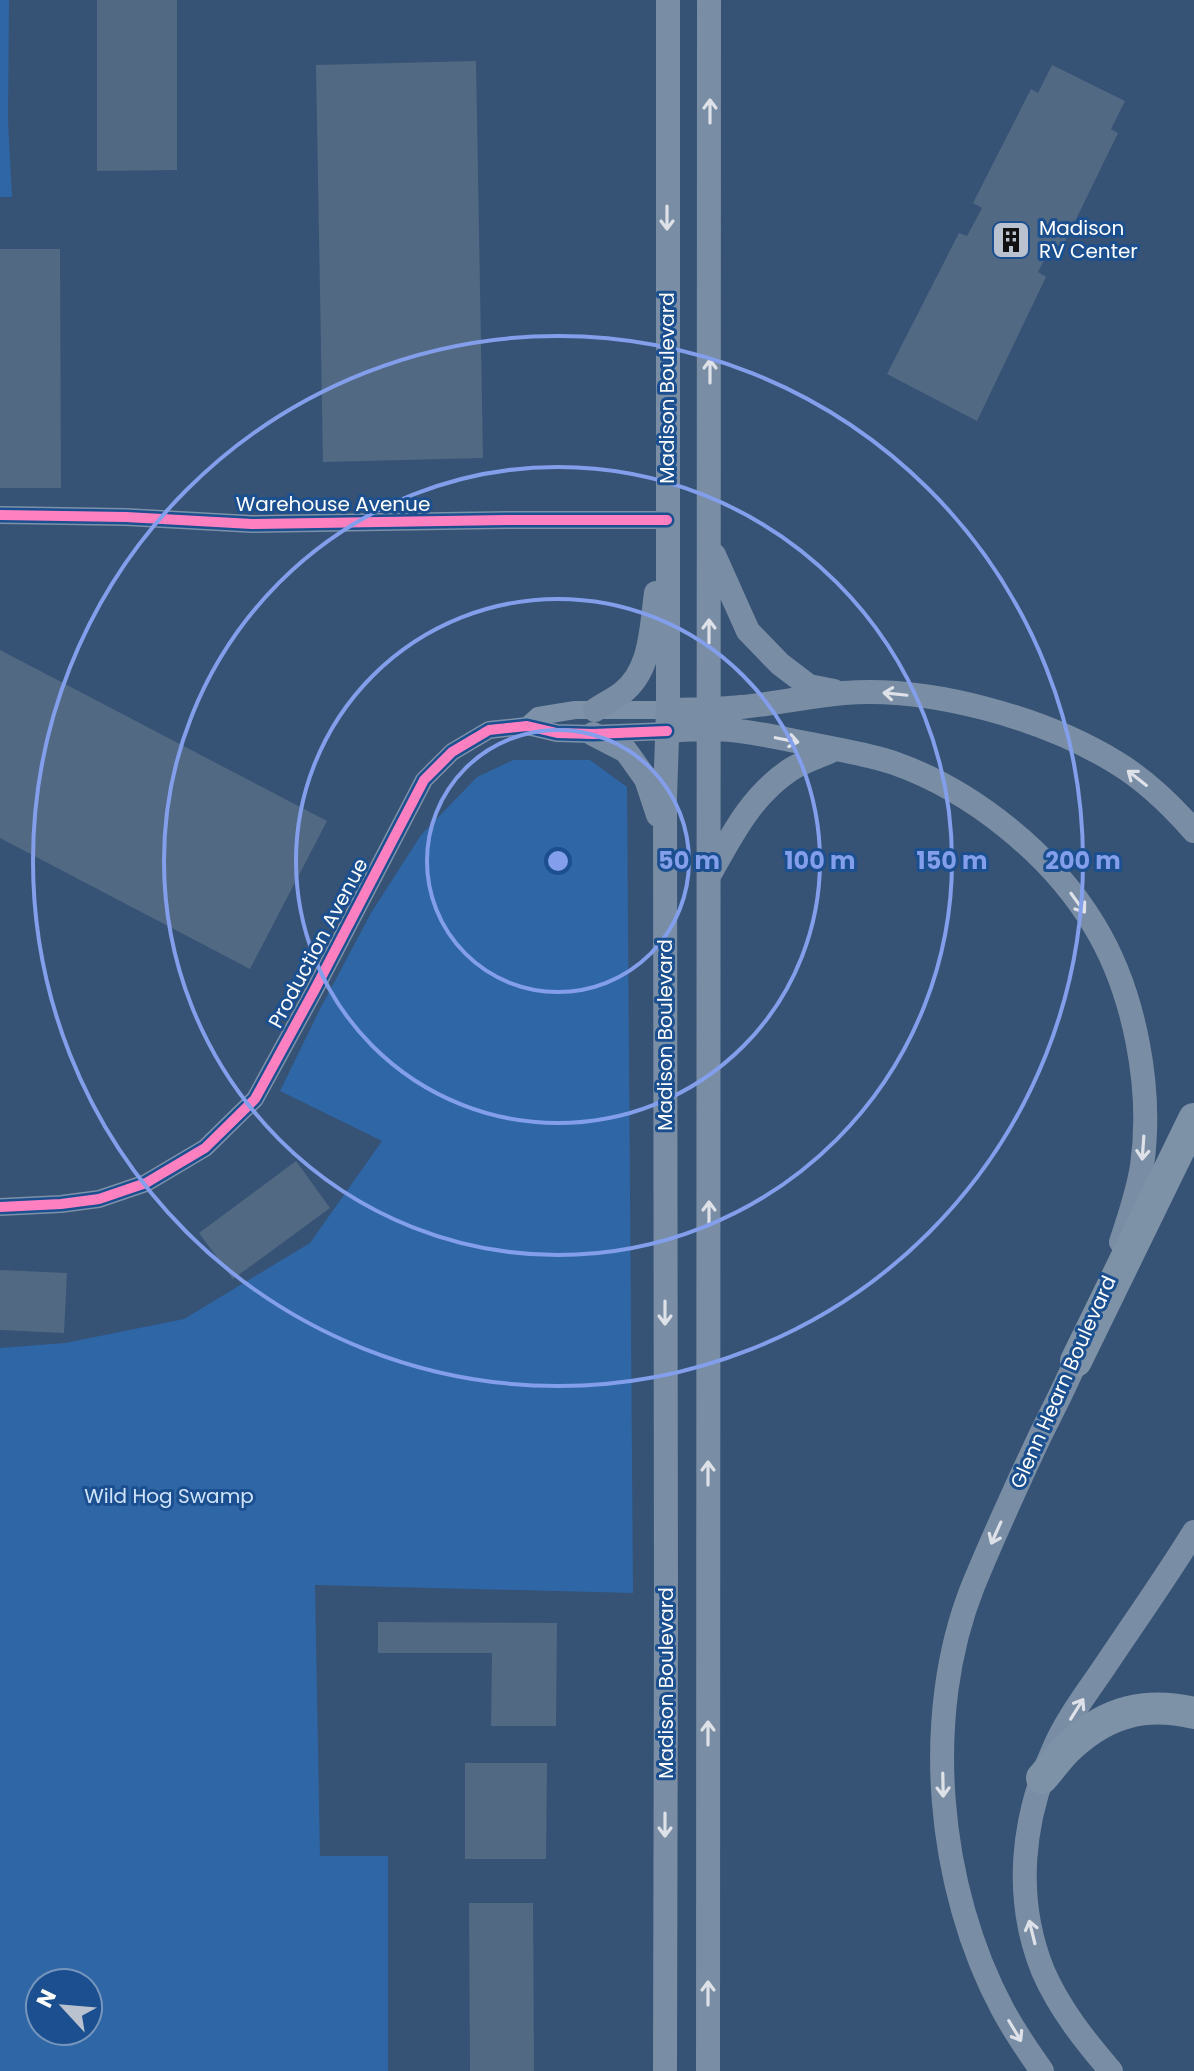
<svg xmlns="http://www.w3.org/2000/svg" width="1194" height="2071" font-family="Poppins,sans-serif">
<rect width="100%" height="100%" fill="#365274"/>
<path fill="#2f66a5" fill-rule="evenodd" d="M0,0h9l-1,120 4,77h-12z
M513,760h77l37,27 6,806 -318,-8 5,271h68v215h-388v-723l65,-5 119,-24 126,-76 72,-102 -102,-50 40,-82 51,-96 50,-78 56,-58zM40,1983h48v48h-48z"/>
<path fill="#526984" d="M97,0h80v170l-80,1z
M476,61l7,397 -160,4 -7,-397z
M1052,65l73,36 -14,28 7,4 -56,115 -9,-5 -15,29 8,5 -69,144 -90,-47 72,-141 8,3 15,-28 -9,-5 58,-114 7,4z
M0,249h60l1,239h-61z
M0,650l327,171 -77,148 -250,-131z
M296,1161l34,47 -97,71 -34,-46z
M0,1270l67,3 -3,60 -64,-3z
M378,1622l179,1 -1,103h-65l1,-73h-114z
M465,1763h82l-1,96h-81z
M469,1903h64l1,168h-64z"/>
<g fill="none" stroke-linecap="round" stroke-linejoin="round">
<path stroke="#7d92a8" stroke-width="18" d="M0,515l126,2 126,7 255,-4h160
M527,726l11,-10 37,-6h93
M0,1207l61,-3 38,-5 47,-16 59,-35 50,-49 59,-108 110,-211 28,-28 37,-22 38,-4 30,7 36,1 74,-3"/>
<path stroke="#798da4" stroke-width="24" d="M714,555l34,76 32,33 29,22 25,5
M595,710c9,-6 19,-11 27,-17 30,-23 29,-66 34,-100
M668,710c24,-1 49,0 73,-3 34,-3 68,-11 103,-14 86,-7 200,25 273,70 28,17 55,43 77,68
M667,731c14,-1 28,-2 42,-2 35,0 69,9 102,15 28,6 57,10 83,19 79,28 157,91 200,162 41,67 59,164 48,241 -4,26 -13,52 -21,76
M593,734l33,17 20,28 12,36
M710,874c22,-39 41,-78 80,-104 13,-9 31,-14 46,-21
M665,2071l1,-457 -1,-817 3,-87v-710
M708,2071l1,-2071
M1042,2071c-14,-20 -28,-40 -39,-61 -66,-123 -82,-294 -30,-424 21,-51 44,-101 67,-150 14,-29 30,-58 41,-88
M1111,2071c-26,-30 -52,-63 -68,-100 -30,-74 -21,-154 12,-225 12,-27 31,-52 48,-77 30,-45 62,-90 91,-137"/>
<path stroke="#7e92a7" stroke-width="32" d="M1076,1361l118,-242
M1042,1778c10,-11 18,-24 29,-33 37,-34 75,-43 123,-32"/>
<g stroke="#1b4f8f" stroke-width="15">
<path id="cycleway" d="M0,515l126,2 126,7 255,-4h160
M0,1207l61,-3 38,-5 47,-16 59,-35 50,-49 59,-108 110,-211 28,-28 37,-22 38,-4 30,7 36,1 74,-3"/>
</g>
<use href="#cycleway" stroke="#ff80c0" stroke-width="10"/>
</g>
<defs><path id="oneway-shaft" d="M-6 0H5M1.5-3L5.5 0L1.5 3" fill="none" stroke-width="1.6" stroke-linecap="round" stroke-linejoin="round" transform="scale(2)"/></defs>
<g stroke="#dee2e8">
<use href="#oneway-shaft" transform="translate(710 111) rotate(-90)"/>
<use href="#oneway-shaft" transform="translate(667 218) rotate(90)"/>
<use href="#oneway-shaft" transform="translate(710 371) rotate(-90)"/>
<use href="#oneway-shaft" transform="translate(709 631) rotate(-90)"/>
<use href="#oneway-shaft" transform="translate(895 694) rotate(-174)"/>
<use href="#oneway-shaft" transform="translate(787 740) rotate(11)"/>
<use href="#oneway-shaft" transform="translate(1137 778) rotate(-142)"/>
<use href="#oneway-shaft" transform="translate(1078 903) rotate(54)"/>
<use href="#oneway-shaft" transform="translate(1143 1148) rotate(94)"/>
<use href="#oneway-shaft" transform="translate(709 1213) rotate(-90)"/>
<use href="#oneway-shaft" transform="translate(665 1313) rotate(90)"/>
<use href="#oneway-shaft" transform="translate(708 1473) rotate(-90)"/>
<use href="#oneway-shaft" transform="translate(996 1533) rotate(114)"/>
<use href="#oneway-shaft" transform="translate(1077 1709) rotate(-58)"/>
<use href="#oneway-shaft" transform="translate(708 1733) rotate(-90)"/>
<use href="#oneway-shaft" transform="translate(943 1785) rotate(89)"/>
<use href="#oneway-shaft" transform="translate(665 1825) rotate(90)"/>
<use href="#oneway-shaft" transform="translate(1032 1932) rotate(-104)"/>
<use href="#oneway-shaft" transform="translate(708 1993) rotate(-90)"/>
<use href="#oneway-shaft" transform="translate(1015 2031) rotate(59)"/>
</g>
<g fill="none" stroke="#839eea" stroke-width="4">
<circle cx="558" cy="861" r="131"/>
<circle cx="558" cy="861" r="262"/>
<circle cx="558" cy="861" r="394"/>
<circle cx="558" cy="861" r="525"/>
</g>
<defs>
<g id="building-square" transform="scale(2)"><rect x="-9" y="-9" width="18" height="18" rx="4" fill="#b9c2ce" stroke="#1b4f8f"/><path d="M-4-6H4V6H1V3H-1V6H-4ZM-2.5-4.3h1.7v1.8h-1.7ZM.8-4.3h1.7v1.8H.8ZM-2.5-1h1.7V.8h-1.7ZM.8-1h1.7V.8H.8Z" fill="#111"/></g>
</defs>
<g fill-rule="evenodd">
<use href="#building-square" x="1011" y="240"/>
</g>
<g text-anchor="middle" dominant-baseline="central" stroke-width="6" stroke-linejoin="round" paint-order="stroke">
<g font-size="20" fill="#fff" stroke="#1b4f8f" text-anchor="start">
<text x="1039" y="228">Madison<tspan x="1039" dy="23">RV Center</tspan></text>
</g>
<g font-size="20" fill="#fff" stroke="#1b4f8f">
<text transform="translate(667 388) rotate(-90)">Madison Boulevard</text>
<text x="333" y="504">Warehouse Avenue</text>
<text transform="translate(318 943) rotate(-62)">Production Avenue</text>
<text transform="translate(665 1035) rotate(-90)">Madison Boulevard</text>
<text transform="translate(1063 1382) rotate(-66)">Glenn Hearn Boulevard</text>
<text transform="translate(666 1683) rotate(-90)">Madison Boulevard</text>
</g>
<g font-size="20" fill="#cfe3fa" stroke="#1b4f8f">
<text x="169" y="1496">Wild Hog Swamp</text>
</g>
</g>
<circle cx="558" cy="861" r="12" fill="#839eea" stroke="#1b4f8f" stroke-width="4"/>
<g font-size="24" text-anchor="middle" font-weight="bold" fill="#839eea" stroke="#1b4f8f" stroke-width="6" stroke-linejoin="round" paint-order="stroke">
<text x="689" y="869">50 m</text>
<text x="820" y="869">100 m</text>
<text x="952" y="869">150 m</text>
<text x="1083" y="869">200 m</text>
</g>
<g transform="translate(64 2007) rotate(296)"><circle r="38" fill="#1b4f8f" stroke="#7695bc" stroke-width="2"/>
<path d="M0-6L14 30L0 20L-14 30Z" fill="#b9c2ce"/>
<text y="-12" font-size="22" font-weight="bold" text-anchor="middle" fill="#ffffff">N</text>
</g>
</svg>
